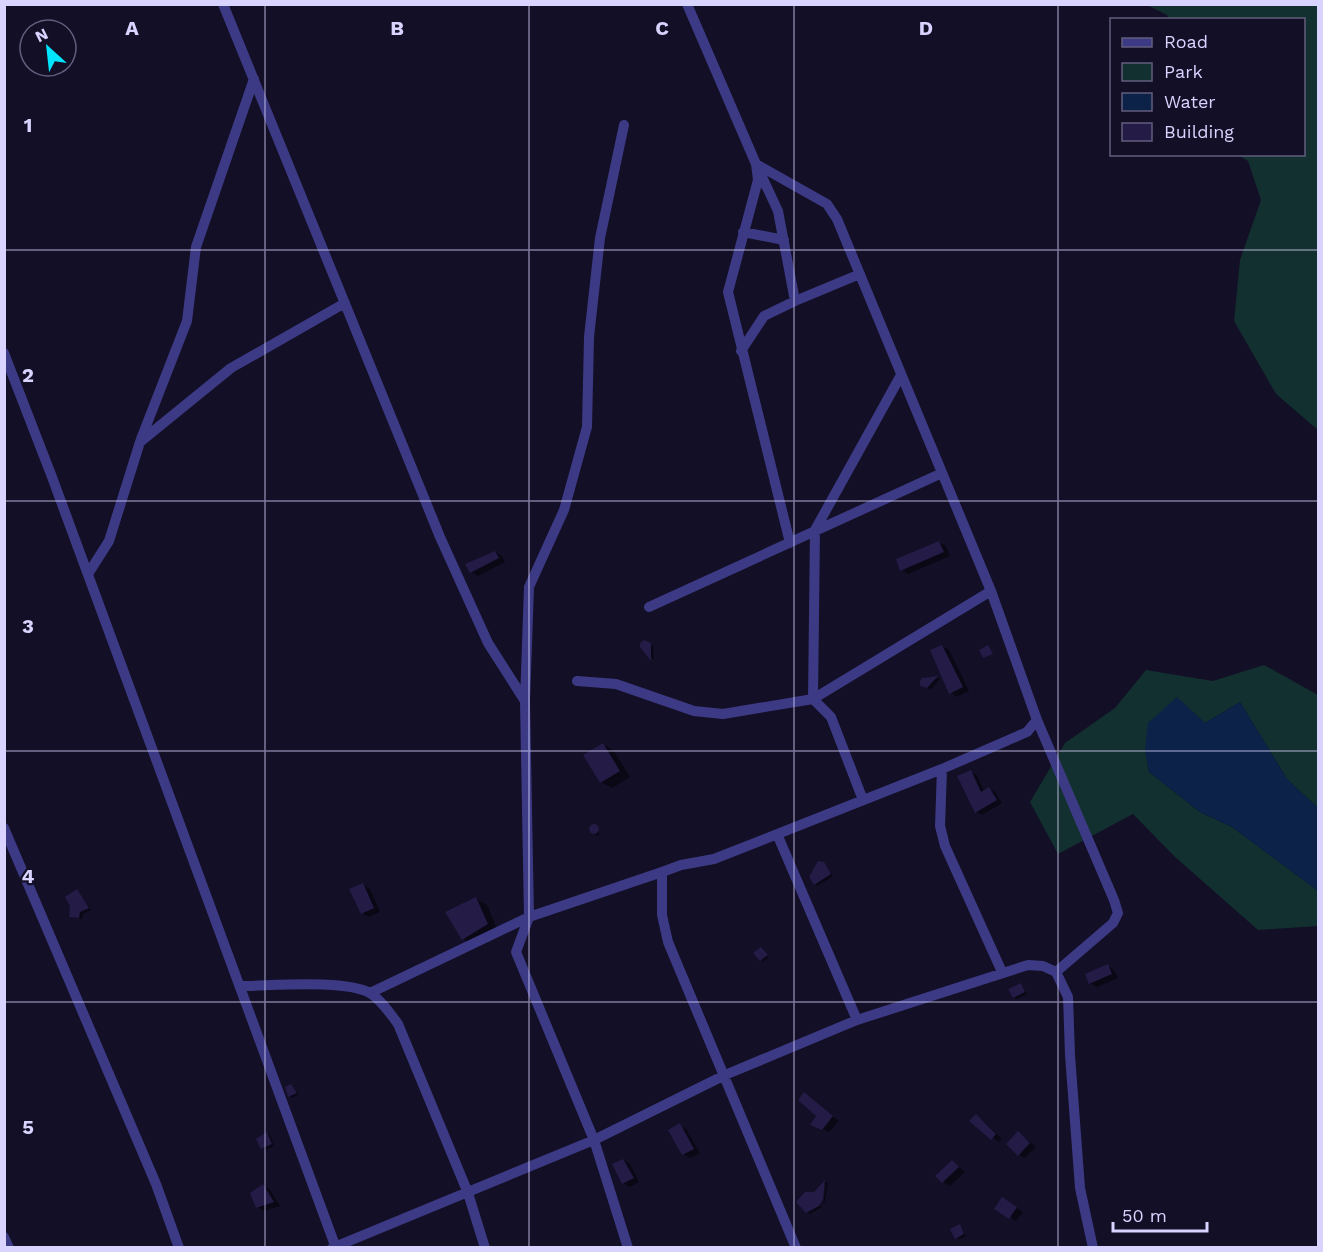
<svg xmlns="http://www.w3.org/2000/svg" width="1323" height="1252" font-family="'Work Sans',sans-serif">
<rect width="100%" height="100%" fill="#130f26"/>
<path fill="#12302f" d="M1147,5h171v425l-42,-36 -42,-73 6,-61 21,-60 -13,-39 -10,-6 66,-1v-134l-135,-1 -2,-4z
M1264,665l54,30v113l-31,-29 -47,-77 -35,21 -29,-26 -31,53 4,22 51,40 32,15 86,64v35l-60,4 -84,-74 -41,-42 -75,40 -28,-52 35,-59 50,-35 31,-38 67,11z"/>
<path fill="#0c2248" d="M1177,697l28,26 35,-21 47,77 31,29v83l-86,-64 -32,-15 -51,-40 -4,-22 3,-27z"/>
<path fill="#0007" d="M939,542l7,4 4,10 -42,18 -6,-4z
M495,552l7,4 3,6 -27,14 -7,-4z
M644,642l9,4 1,14 -13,-13z
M942,646l7,4 20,41 -12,6 -6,-4z
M938,678l2,1 -8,9 -4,1 -7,-4 4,-6z
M603,744l11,7 16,26 -18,11 -11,-6 -16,-27z
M971,772l6,3 7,17 5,-3 6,3 7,11 -20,12 -6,-3z
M592,826l7,2v8l-8,-4z
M823,863l10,13 -16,10 -2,-2z
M363,885l7,4 10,23 -11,5 -7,-4z
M77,891l14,19 -8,4 -1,5 -11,-3z
M476,899l11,6 11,26 -24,14 -11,-6z
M761,948l8,9 -6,5 -2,-2z
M1108,966l6,4 4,8 -21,9 -7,-4z
M1021,985l6,9 -10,5 -3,-2z
M291,1085l8,9 -7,4 -2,-2z
M805,1094l34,27 -10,11 -11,-4v-13z
M976,1116l7,4 19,19 -3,3 -28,-21z
M680,1125l6,4 14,24 -10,5 -7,-4z
M267,1133l3,2 4,11 -9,4 -2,-2z
M1019,1133l17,14 -11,11 -6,-3z
M623,1160l7,4 9,18 -9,5 -7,-4z
M952,1162l13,10 -15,14 -7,-4z
M826,1182l2,1 -3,18 -2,4 3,-21 -3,3 -3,19 2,1 -12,7 -3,-2 8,-19z
M263,1186l7,4 10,16 -16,5 -7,-4z
M1009,1203l14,9 -7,9 -6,-4z
M960,1226l6,10 -7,3 -2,-2z"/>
<path fill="#241b47" d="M939,541l5,11 -44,19 -4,-12z
M495,551l4,7 -29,15 -5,-9z
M644,640l7,3v18l-11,-14v-4z
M942,645l21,42 -14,7 -19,-44z
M988,645l5,9 -10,4 -4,-8z
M938,676l-11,12 -7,-2v-5l2,-3z
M603,743l17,28 -20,12 -17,-28z
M971,770l10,22 8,-5 8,13 -22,13 -18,-37z
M589 829a5 5 0 1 1 10 0a5 5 0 1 1-10 0Z
M818,861l6,1 7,12 -17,11 -5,-8z
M363,883l11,25 -13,6 -12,-25z
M77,889l12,19 -9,4 -1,6 -10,-1 1,-11 -5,-9z
M476,897l12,27 -26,16 -17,-28z
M761,947l7,8 -8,6 -7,-8z
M1108,964l4,10 -23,10 -4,-10z
M1021,983l4,9 -12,6 -5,-9z
M291,1084l6,9 -9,4 -3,-10z
M804,1092l29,24 -11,14 -12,-5 6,-9 -18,-16z
M976,1114l20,20 -5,6 -22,-19z
M680,1123l14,26 -12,6 -14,-25z
M1018,1131l12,12 -12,13 -12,-12z
M267,1132l5,12 -11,5 -5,-10z
M623,1159l11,19 -12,6 -10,-20z
M952,1160l7,7 -17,16 -7,-7z
M825,1180l-2,19 -4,7 -13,7 -10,-11 9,-10h9z
M263,1184l11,18 -18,6 -6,-15z
M1002,1197l15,10 -8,12 -15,-10z
M960,1224l4,10 -9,5 -5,-10z"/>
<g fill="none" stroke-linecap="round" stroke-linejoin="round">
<path stroke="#3d3a85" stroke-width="10" d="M223,4l217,533 48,106 37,58 4,216 -13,35 78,188 34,108
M687,4l69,160 22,47 17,90
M756,164l71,40 10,15 154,372 46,129 77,180 4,13 -5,10 -57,49
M756,164l2,16 -30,112 62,251
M743,232l41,8
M741,351l23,-35 31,-15 65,-27
M4,353l48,124 284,771
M141,439l46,-118 9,-74 58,-168
M88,574l21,-33 31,-99 91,-74 114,-65
M649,607l293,-134
M577,681l39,3 78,27 29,3 90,-15 178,-108
M525,701l4,-114 35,-77 23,-83 2,-90 11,-99 24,-113
M942,769l-2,57 5,20 57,126
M863,800l-32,-83 -18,-18 2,-169 86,-155
M4,828l152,356 23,64
M777,834l80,186
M240,986c31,0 104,-7 130,7 11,7 20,20 28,31l70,169 17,55
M370,993l159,-76 133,-45
M4,1237l5,11
M332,1248l262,-108 131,-65 132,-55 171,-55 15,1 13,6 12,25 2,58 10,133 13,60
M796,1248l-128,-306 -6,-27v-43l19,-7 33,-6 228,-90 85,-37 10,-12"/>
</g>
<path fill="none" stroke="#d9d4ff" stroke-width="1.5" stroke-opacity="0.55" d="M265,4v1244M529,4v1244M794,4v1244M1058,4v1244M4,250h1314M4,501h1314M4,751h1314M4,1002h1314"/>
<g font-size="20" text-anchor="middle" font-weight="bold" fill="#d9d4ff" stroke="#130f26" stroke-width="4.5" stroke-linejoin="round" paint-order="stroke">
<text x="132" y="35">A</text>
<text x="397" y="35">B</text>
<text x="662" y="35">C</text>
<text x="926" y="35">D</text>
<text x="28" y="132">1</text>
<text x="28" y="382">2</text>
<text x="28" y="633">3</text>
<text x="28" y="883">4</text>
<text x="28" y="1134">5</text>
</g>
<rect width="1323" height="1252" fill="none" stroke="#d9d4ff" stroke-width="12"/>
<rect x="1110" y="18" width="195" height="138" fill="#130f26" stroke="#625e7d" stroke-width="1.5"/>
<rect x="1122" y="38" width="30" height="9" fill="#3d3a85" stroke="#625e7d" stroke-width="1.5"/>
<text x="1164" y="48" font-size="18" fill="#d9d4ff">Road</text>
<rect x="1122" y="63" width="30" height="18" fill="#12302f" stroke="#625e7d" stroke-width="1.5"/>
<text x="1164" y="78" font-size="18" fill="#d9d4ff">Park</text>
<rect x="1122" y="93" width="30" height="18" fill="#0c2248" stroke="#625e7d" stroke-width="1.5"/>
<text x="1164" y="108" font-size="18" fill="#d9d4ff">Water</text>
<rect x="1122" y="123" width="30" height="18" fill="#241b47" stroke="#625e7d" stroke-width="1.5"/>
<text x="1164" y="138" font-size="18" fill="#d9d4ff">Building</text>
<g transform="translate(48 48) rotate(333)"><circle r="28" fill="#130f26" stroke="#625e7d" stroke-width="1.5"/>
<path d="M0-4.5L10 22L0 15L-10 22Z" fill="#00e5ff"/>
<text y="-9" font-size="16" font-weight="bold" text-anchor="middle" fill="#d9d4ff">N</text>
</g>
<path d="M1113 1222v9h94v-9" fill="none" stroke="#d9d4ff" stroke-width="3"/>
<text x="1122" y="1222" font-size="18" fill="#d9d4ff" stroke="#130f26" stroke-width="4.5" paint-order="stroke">50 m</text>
</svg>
